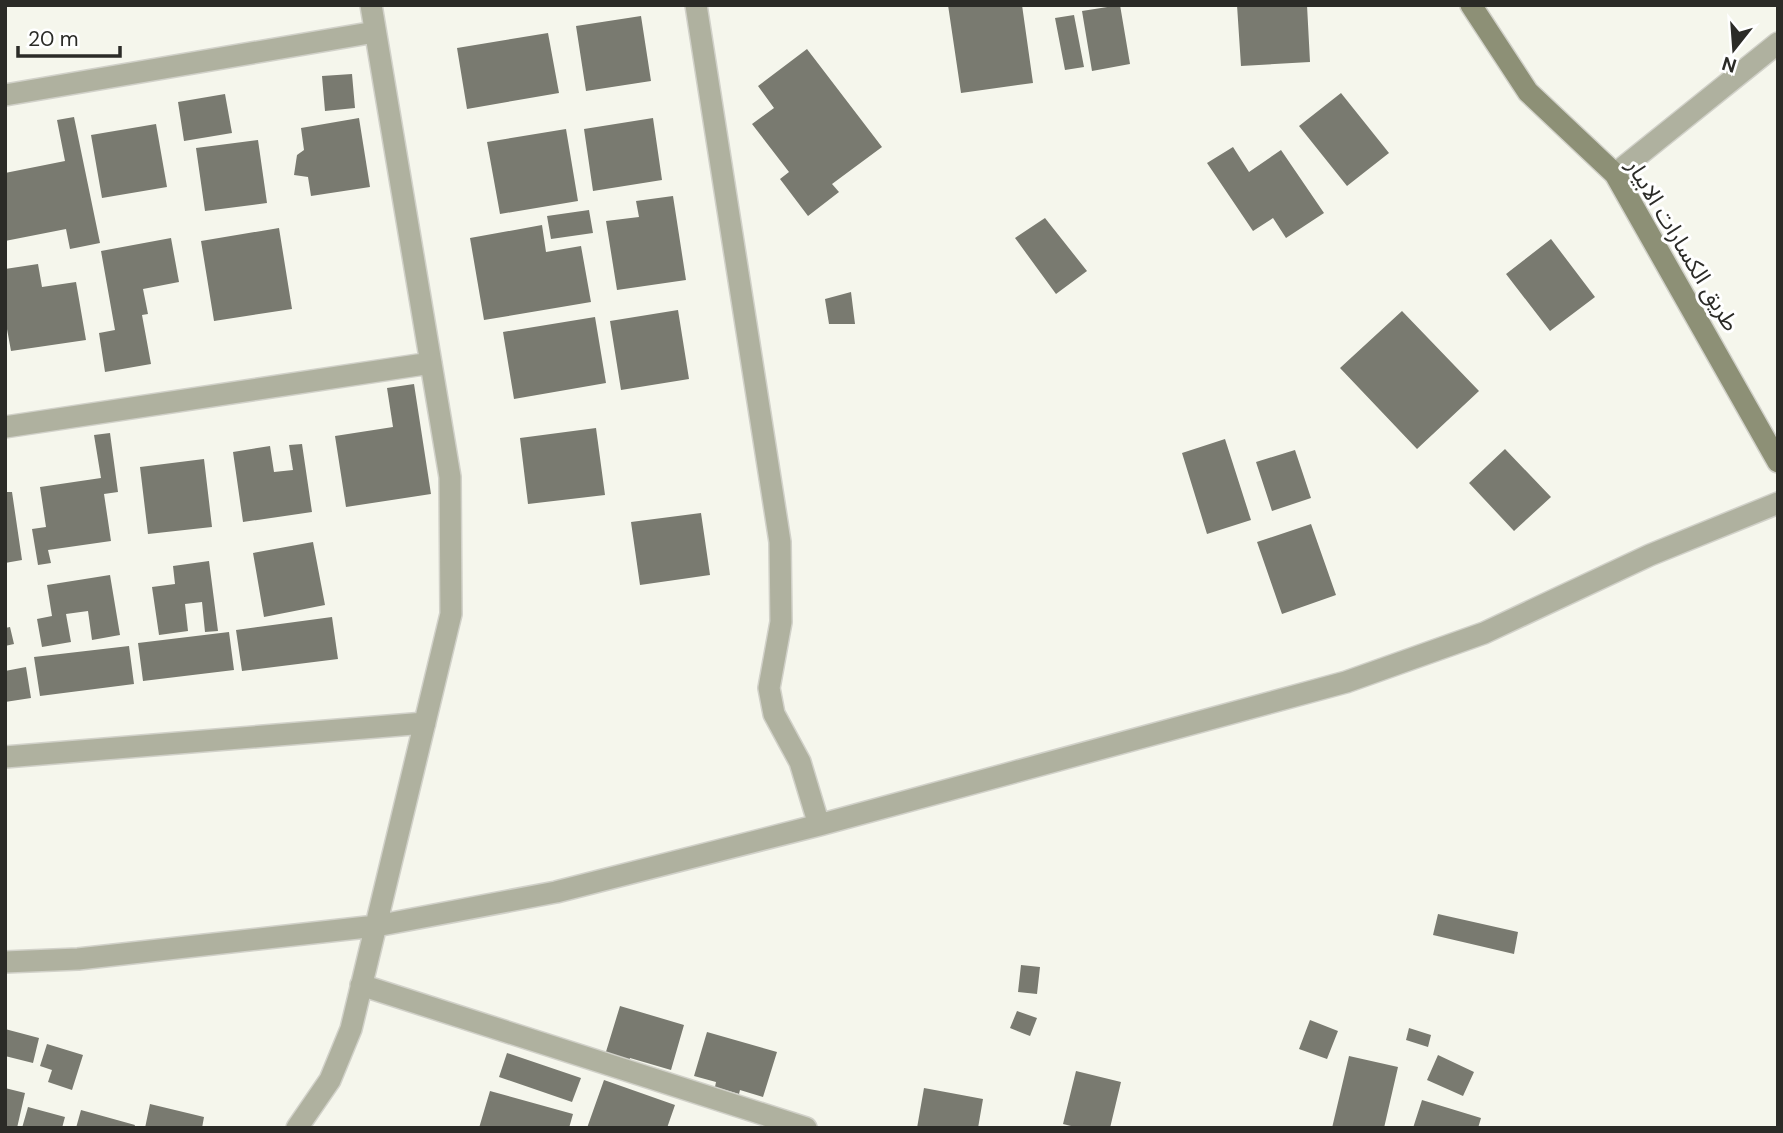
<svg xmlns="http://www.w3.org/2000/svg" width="1783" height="1133" font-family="'DM Sans','Noto Sans Arabic',sans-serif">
<rect width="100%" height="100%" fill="#f5f6ec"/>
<path fill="#797a70" d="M948,5h74l11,78 -72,10z
M1120,5l10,59 -38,7 -10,-60z
M1237,5h70l3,57 -69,4z
M1074,15l10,52 -19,3 -10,-52z
M641,16l10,65 -65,10 -10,-65z
M548,33l11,60 -92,16 -10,-61z
M807,49l75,98 -50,37 7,8 -31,24 -28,-37 9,-7 -37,-48 22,-16 -16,-22z
M352,74l3,34 -30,3 -3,-35z
M1341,93l48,60 -42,33 -48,-60z
M225,94l7,39 -48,8 -6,-39z
M74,117l26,126 -30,6 -4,-20 -61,12v-68l60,-12 -8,-41z
M359,118l11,69 -59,9 -3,-19 -14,-2 3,-20 7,-5 -3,-22z
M653,118l9,62 -69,11 -9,-62z
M156,124l11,63 -65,11 -11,-63z
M566,129l12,72 -78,13 -13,-72z
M258,140l9,63 -62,8 -9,-63z
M1233,147l16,25 32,-22 43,63 -38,25 -13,-20 -20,13 -46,-68z
M673,196l13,84 -69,10 -11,-69 33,-4 -3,-16z
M589,210l4,23 -42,6 -4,-23z
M1045,218l42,53 -31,23 -41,-56z
M542,225l4,27 35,-6 10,56 -107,18 -14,-82z
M279,228l13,81 -78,12 -13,-80z
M171,238l8,44 -36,7 5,25 -6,1 9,49 -46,8 -6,-39 16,-3 -14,-79z
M1551,239l44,58 -45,34 -44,-57z
M38,264l4,23 34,-5 10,58 -75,11 -6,-33v-49z
M851,292l4,32h-26l-4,-25z
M678,310l11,69 -68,11 -11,-69z
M1402,311l77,80 -62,58 -77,-81z
M595,317l11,66 -92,16 -11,-67z
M414,384l17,110 -85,13 -11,-71 58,-9 -6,-39z
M596,428l9,67 -77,9 -8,-66z
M110,433l8,59 -14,2 7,47 -63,9 3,13 -13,2 -6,-36 14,-2 -6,-40 61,-9 -7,-43z
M1225,439l26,81 -44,14 -25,-81z
M302,444l10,68 -69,10 -10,-70 37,-6 4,26 19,-2 -4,-25z
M1505,449l46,48 -37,34 -45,-48z
M1295,450l16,48 -39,13 -16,-49z
M204,459l8,68 -64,7 -8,-67z
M5,492h7l10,68 -17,3z
M701,513l9,62 -70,10 -9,-63z
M1311,524l25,71 -54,19 -25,-72z
M313,542l12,63 -61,12 -11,-64z
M209,561l9,70 -13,1 -3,-30 -17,2 3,27 -29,4 -7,-48 23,-3 -2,-18z
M110,575l10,60 -28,5 -4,-29 -22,3 5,28 -29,5 -5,-28 15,-3 -5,-31z
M332,617l6,42 -96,12 -6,-41z
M10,627l4,17 -9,2v-18z
M229,632l5,38 -91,11 -5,-38z
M129,646l5,38 -94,12 -6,-39z
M26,667l5,31 -26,4v-31z
M1438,914l80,18 -4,22 -81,-19z
M1021,965l19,2 -3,27 -19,-2z
M620,1006l64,19 -13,45 -41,-12 -1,4 -24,-7z
M1017,1011l20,7 -7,18 -20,-8z
M1310,1020l28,11 -11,28 -28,-10z
M1409,1028l22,7 -3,12 -22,-7z
M5,1029l34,9 -6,25 -28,-7z
M707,1032l70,20 -14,45 -23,-7 -1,4 -24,-7 1,-5 -22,-6z
M47,1044l36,11 -11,35 -24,-8 4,-12 -12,-4z
M507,1053l74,25 -9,24 -73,-25z
M1438,1055l36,17 -11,24 -36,-16z
M1349,1056l49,11 -14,61h-52z
M1076,1071l45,11 -11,46h-31l-16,-4z
M604,1080l71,25 -8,23h-80z
M5,1088l20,5 -8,35 -12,-1z
M924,1088l59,11 -5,29h-61z
M490,1091l83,23 -4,14h-90z
M1422,1100l59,18 -3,10h-65z
M150,1104l54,13 -2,11h-57z
M28,1107l37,10 -3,11h-40z
M81,1110l54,15 -1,3h-58z"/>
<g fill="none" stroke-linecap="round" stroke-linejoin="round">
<g stroke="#d1d1c9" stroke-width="24">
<path id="street" d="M696,5l84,537 1,80 -12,66 5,26 26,48 19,63
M5,95l370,-63
M1615,174l163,-131
M5,427l426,-64
M5,757l420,-34
M5,962l73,-3 298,-33 180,-34 263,-67 527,-143 138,-49 166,-78 128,-52
M361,985l445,143
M297,1128l33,-48 21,-51 100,-415 -1,-137 -79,-472"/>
</g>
<g stroke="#d1d1c9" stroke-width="24">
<path id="secondary" d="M1471,5l57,87 87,82 163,288"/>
</g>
<use href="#street" stroke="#afb19f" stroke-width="21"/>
<use href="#secondary" stroke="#8d9076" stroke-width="21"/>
</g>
<g text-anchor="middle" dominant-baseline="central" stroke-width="6" stroke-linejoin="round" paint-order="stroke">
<g font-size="23" fill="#2b2b27" stroke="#fff">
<text transform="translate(1683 245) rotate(59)">طريق الكسارات الابيار</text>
</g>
</g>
<rect width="1783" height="1133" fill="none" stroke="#2b2b27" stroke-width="14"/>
<g transform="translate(1734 49) rotate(197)" stroke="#ffffff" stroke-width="5" paint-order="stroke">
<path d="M0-5L12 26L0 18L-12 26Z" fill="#2b2b27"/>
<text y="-10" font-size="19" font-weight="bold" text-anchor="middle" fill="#2b2b27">N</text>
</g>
<path d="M18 46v10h102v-10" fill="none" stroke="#2b2b27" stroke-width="3.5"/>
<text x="28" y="46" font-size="21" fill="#2b2b27" stroke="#ffffff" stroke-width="5" paint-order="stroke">20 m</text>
</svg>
